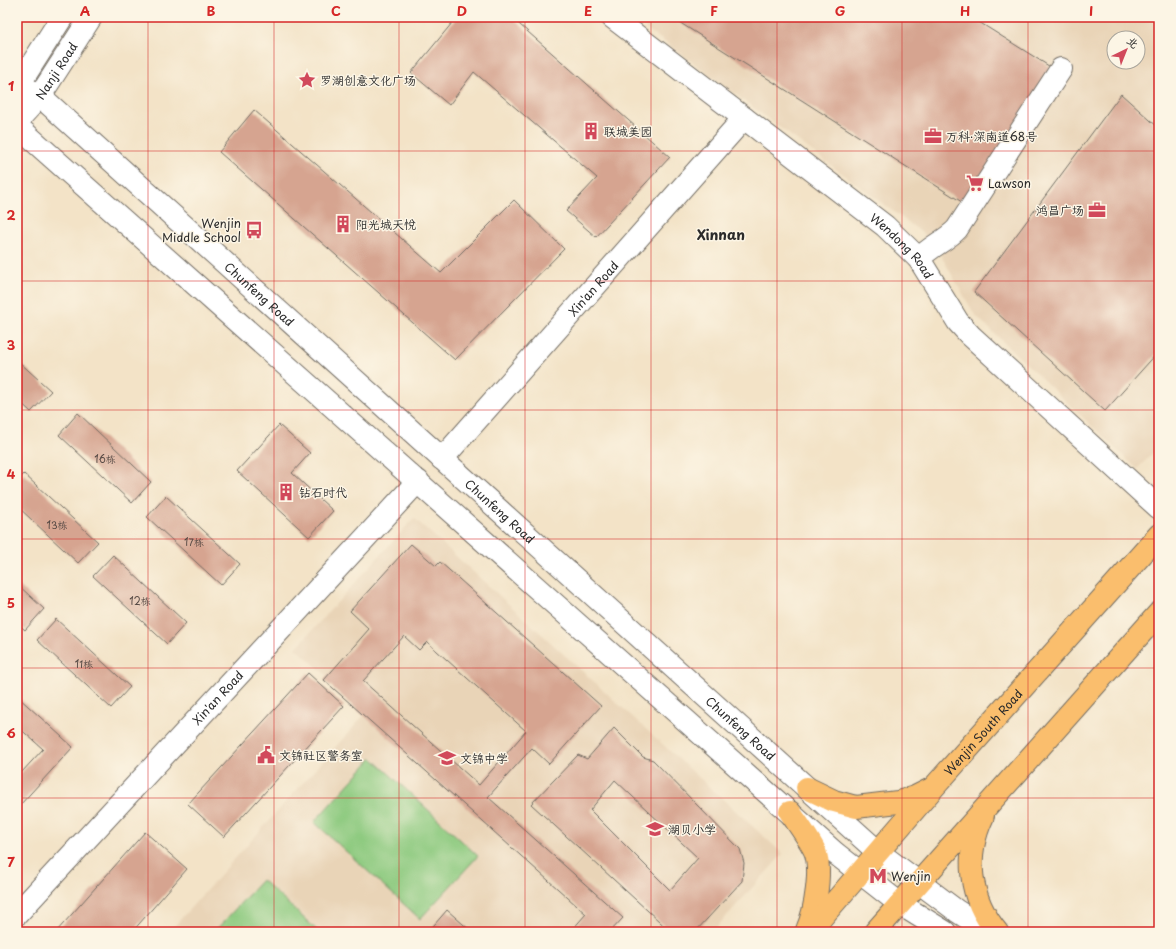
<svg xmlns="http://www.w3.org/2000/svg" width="1176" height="949" font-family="'Playpen Sans','LXGW WenKai TC',sans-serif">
<rect width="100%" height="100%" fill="#fcf5e5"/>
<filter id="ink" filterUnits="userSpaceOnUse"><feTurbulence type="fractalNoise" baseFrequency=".025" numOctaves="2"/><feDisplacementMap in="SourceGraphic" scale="8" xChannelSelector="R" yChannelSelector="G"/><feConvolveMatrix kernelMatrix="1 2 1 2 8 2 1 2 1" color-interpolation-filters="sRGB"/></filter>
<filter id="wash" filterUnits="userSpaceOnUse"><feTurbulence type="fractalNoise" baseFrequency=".012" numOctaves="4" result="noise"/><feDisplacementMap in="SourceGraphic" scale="16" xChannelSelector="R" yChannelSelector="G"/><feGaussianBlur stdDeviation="0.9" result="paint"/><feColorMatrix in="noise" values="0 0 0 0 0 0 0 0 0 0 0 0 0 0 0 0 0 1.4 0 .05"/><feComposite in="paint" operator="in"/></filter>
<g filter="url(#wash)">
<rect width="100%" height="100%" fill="#f3e3c7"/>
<path fill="#e9d4b7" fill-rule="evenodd" d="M631,17h516l12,8v422l-22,22 -162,-154 -43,-75zM1114,38h24v24h-24z
M414,518l369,336 -71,78h-543l198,-220 -71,-64z"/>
<path fill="#8eca80" stroke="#5c7a56" d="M372,758l106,98 -58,63 -106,-97z
M262,880l57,52h-105z"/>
<g id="blocks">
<path fill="#d6a490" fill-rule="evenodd" d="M457,17h54l159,140 -74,80 -30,-26 31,-33 -123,-106 -25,33 -38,-32z
M671,17h300l81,51 -87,136z
M1121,94l38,34v223l-54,60 -131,-119z
M254,110l187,163 73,-73 50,49 -109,111 -236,-208z
M17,360l34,31 -20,21 -14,-13z
M78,413l73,69 -19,21 -73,-68z
M279,425l31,28 -18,20 41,38 -24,26 -72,-66z
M24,474l74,68 -20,21 -61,-57v-25z
M166,496l74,68 -19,21 -74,-68z
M411,544l25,22 4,-4 161,144 -52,58 -17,-16 -44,49 135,121 -13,14h-24l-3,-2 -2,2h-9l-1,-1 15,-17 -262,-234 45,-51 -19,-18zM404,636l15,14 8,-8 99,89 -47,54 -116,-104z
M113,555l73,68 -19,21 -74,-68z
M17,584l27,25 -19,21 -8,-7z
M56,619l74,68 -19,21 -74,-68z
M308,673l36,33 -120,131 -36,-33z
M17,696l56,51 -53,58 -3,-3v-33l4,4 22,-24 -26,-23z
M614,728l29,29 10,3 87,89 4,14 -2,18 -46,50 -11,-2 -2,3h-12l-140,-128 47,-49 9,4zM615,780l83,78 -28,32 -80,-80z
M145,832l42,37 -55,63h-76z
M447,910l25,22h-44z"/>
</g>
</g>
<g filter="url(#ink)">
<use href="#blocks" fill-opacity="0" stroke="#716b62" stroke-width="1"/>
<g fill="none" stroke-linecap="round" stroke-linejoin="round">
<g stroke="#716b62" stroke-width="24">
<g id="minor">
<path id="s1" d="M612,17l273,209 34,33 39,63 12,13 189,173"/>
<path id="s2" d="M17,83l23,13 838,756 79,59 32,21"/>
<path d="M18,98l2,-15 42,-66"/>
<path id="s3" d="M17,121l23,-25 51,-79"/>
<path d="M17,126l818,727 65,51 45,28"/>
<path d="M919,259c11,-13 27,-18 38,-30l104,-160"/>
<path id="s4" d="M442,459l302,-341"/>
<path id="s5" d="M17,914l401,-433"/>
</g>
</g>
<g stroke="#716b62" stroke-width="24">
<g id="highway">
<path d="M807,788l27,13 22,6 42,-5 17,-5 14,-7"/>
<path d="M790,812c8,12 17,24 24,37 9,18 1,63 -7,81"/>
<path d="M983,816c-19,40 -14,82 14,116"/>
<path id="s6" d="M809,932l125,-145 225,-252"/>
<path d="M875,932l284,-319"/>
</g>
</g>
<use href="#minor" stroke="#fff" stroke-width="22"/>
<use href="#highway" stroke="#fabe6d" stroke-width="22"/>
</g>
</g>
<path fill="none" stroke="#d62828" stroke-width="1" stroke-opacity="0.55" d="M148,17v915M274,17v915M399,17v915M525,17v915M651,17v915M777,17v915M902,17v915M1028,17v915M17,151h1142M17,281h1142M17,410h1142M17,539h1142M17,668h1142M17,798h1142"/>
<defs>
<g id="sight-bare" transform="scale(1.38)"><path d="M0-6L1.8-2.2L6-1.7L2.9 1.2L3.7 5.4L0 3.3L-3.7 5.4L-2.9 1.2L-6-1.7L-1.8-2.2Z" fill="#d1495b" stroke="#fcf5e5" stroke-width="2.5" paint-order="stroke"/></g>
<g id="building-bare" transform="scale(1.38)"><path d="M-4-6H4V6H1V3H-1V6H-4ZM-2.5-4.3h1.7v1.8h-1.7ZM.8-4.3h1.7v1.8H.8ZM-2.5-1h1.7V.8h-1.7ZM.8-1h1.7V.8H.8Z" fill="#d1495b" stroke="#fcf5e5" stroke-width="2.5" paint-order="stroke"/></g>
<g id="office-bare" transform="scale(1.38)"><path d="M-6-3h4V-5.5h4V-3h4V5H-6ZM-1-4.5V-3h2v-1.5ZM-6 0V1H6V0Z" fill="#d1495b" stroke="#fcf5e5" stroke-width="2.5" paint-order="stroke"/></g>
<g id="supermarket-bare" transform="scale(1.38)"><path d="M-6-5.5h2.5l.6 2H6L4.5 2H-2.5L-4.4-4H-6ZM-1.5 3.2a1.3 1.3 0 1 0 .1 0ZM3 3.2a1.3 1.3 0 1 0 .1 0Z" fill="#d1495b" stroke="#fcf5e5" stroke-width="2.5" paint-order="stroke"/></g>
<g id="bus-bare" transform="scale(1.38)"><path d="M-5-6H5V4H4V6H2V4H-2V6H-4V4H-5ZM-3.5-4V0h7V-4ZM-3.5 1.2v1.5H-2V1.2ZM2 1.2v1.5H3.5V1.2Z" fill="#d1495b" stroke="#fcf5e5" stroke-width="2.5" paint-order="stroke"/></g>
<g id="civic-bare" transform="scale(1.38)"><path d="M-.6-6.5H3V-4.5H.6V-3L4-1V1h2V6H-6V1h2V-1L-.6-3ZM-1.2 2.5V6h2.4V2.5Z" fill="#d1495b" stroke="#fcf5e5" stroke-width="2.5" paint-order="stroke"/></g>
<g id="school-bare" transform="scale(1.38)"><path d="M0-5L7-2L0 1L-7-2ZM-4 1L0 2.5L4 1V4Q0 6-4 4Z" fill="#d1495b" stroke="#fcf5e5" stroke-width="2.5" paint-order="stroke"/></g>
<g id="metro-bare" transform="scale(1.38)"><path d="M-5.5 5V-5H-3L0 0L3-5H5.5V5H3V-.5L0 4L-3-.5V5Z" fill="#d1495b" stroke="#fcf5e5" stroke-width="2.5" paint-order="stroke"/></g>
</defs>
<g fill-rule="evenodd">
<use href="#sight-bare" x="307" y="80"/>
<use href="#building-bare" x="591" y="131"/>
<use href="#office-bare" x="933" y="136"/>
<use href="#supermarket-bare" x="975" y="183"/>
<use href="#office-bare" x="1097" y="210"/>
<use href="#building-bare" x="343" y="224"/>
<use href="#bus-bare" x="254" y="230"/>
<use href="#building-bare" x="286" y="492"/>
<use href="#civic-bare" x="266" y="755"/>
<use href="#school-bare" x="447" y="758"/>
<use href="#school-bare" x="655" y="829"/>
<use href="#metro-bare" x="878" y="876"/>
</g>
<g text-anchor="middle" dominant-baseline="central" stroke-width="3" stroke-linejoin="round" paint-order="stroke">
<g font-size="10" fill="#564944">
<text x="105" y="458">16栋</text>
<text x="57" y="524">13栋</text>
<text x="194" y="541">17栋</text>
<text x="140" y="600">12栋</text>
<text x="84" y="663">11栋</text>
</g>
<g font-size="12" fill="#2b2b2b" stroke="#fcf5e5">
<text stroke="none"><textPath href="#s3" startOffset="64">Nanji Road</textPath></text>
<text stroke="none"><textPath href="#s1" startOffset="370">Wendong Road</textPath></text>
<text stroke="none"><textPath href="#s4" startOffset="228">Xin'an Road</textPath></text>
<text stroke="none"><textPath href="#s2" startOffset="322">Chunfeng Road</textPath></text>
<text stroke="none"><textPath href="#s2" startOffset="646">Chunfeng Road</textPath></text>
<text stroke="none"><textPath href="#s5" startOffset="295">Xin'an Road</textPath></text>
<text stroke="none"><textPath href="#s2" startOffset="970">Chunfeng Road</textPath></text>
<text stroke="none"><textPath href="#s6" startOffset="265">Wenjin South Road</textPath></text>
</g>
<g font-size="12" fill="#2b2b2b" stroke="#fcf5e5" text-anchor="start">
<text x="320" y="80">罗湖创意文化广场</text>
<text x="604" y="131">联城美园</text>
<text x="946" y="136">万科·深南道68号</text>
<text x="988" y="183">Lawson</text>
<text x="1084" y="210" text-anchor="end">鸿昌广场</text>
<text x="241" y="223" text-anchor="end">Wenjin<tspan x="241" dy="14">Middle School</tspan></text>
<text x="356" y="224">阳光城天悦</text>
<text x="299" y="492">钻石时代</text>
<text x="279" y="755">文锦社区警务室</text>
<text x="460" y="758">文锦中学</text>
<text x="668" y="829">湖贝小学</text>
<text x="891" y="876">Wenjin</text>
</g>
<g font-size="14" font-weight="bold" fill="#2b2b2b" stroke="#fcf5e5">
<text x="721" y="234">Xinnan</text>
</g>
</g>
<rect width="1176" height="949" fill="none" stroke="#fcf5e5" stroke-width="44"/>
<g transform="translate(1126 50) rotate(43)"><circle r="19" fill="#fcf5e5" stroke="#a8a49b"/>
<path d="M0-3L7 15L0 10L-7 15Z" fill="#d1495b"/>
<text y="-6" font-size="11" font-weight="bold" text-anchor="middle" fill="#2b2b2b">北</text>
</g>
<rect x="22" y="22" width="1132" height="905" fill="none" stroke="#d62828" stroke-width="1.5"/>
<g font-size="13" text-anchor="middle" font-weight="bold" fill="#d62828">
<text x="85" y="16">A</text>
<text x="211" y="16">B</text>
<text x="336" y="16">C</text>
<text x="462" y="16">D</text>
<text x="588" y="16">E</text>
<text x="714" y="16">F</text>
<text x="840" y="16">G</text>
<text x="965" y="16">H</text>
<text x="1091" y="16">I</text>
<text x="11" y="91">1</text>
<text x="11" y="220">2</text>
<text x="11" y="350">3</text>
<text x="11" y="479">4</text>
<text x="11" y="608">5</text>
<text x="11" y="738">6</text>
<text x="11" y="867">7</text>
</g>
</svg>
